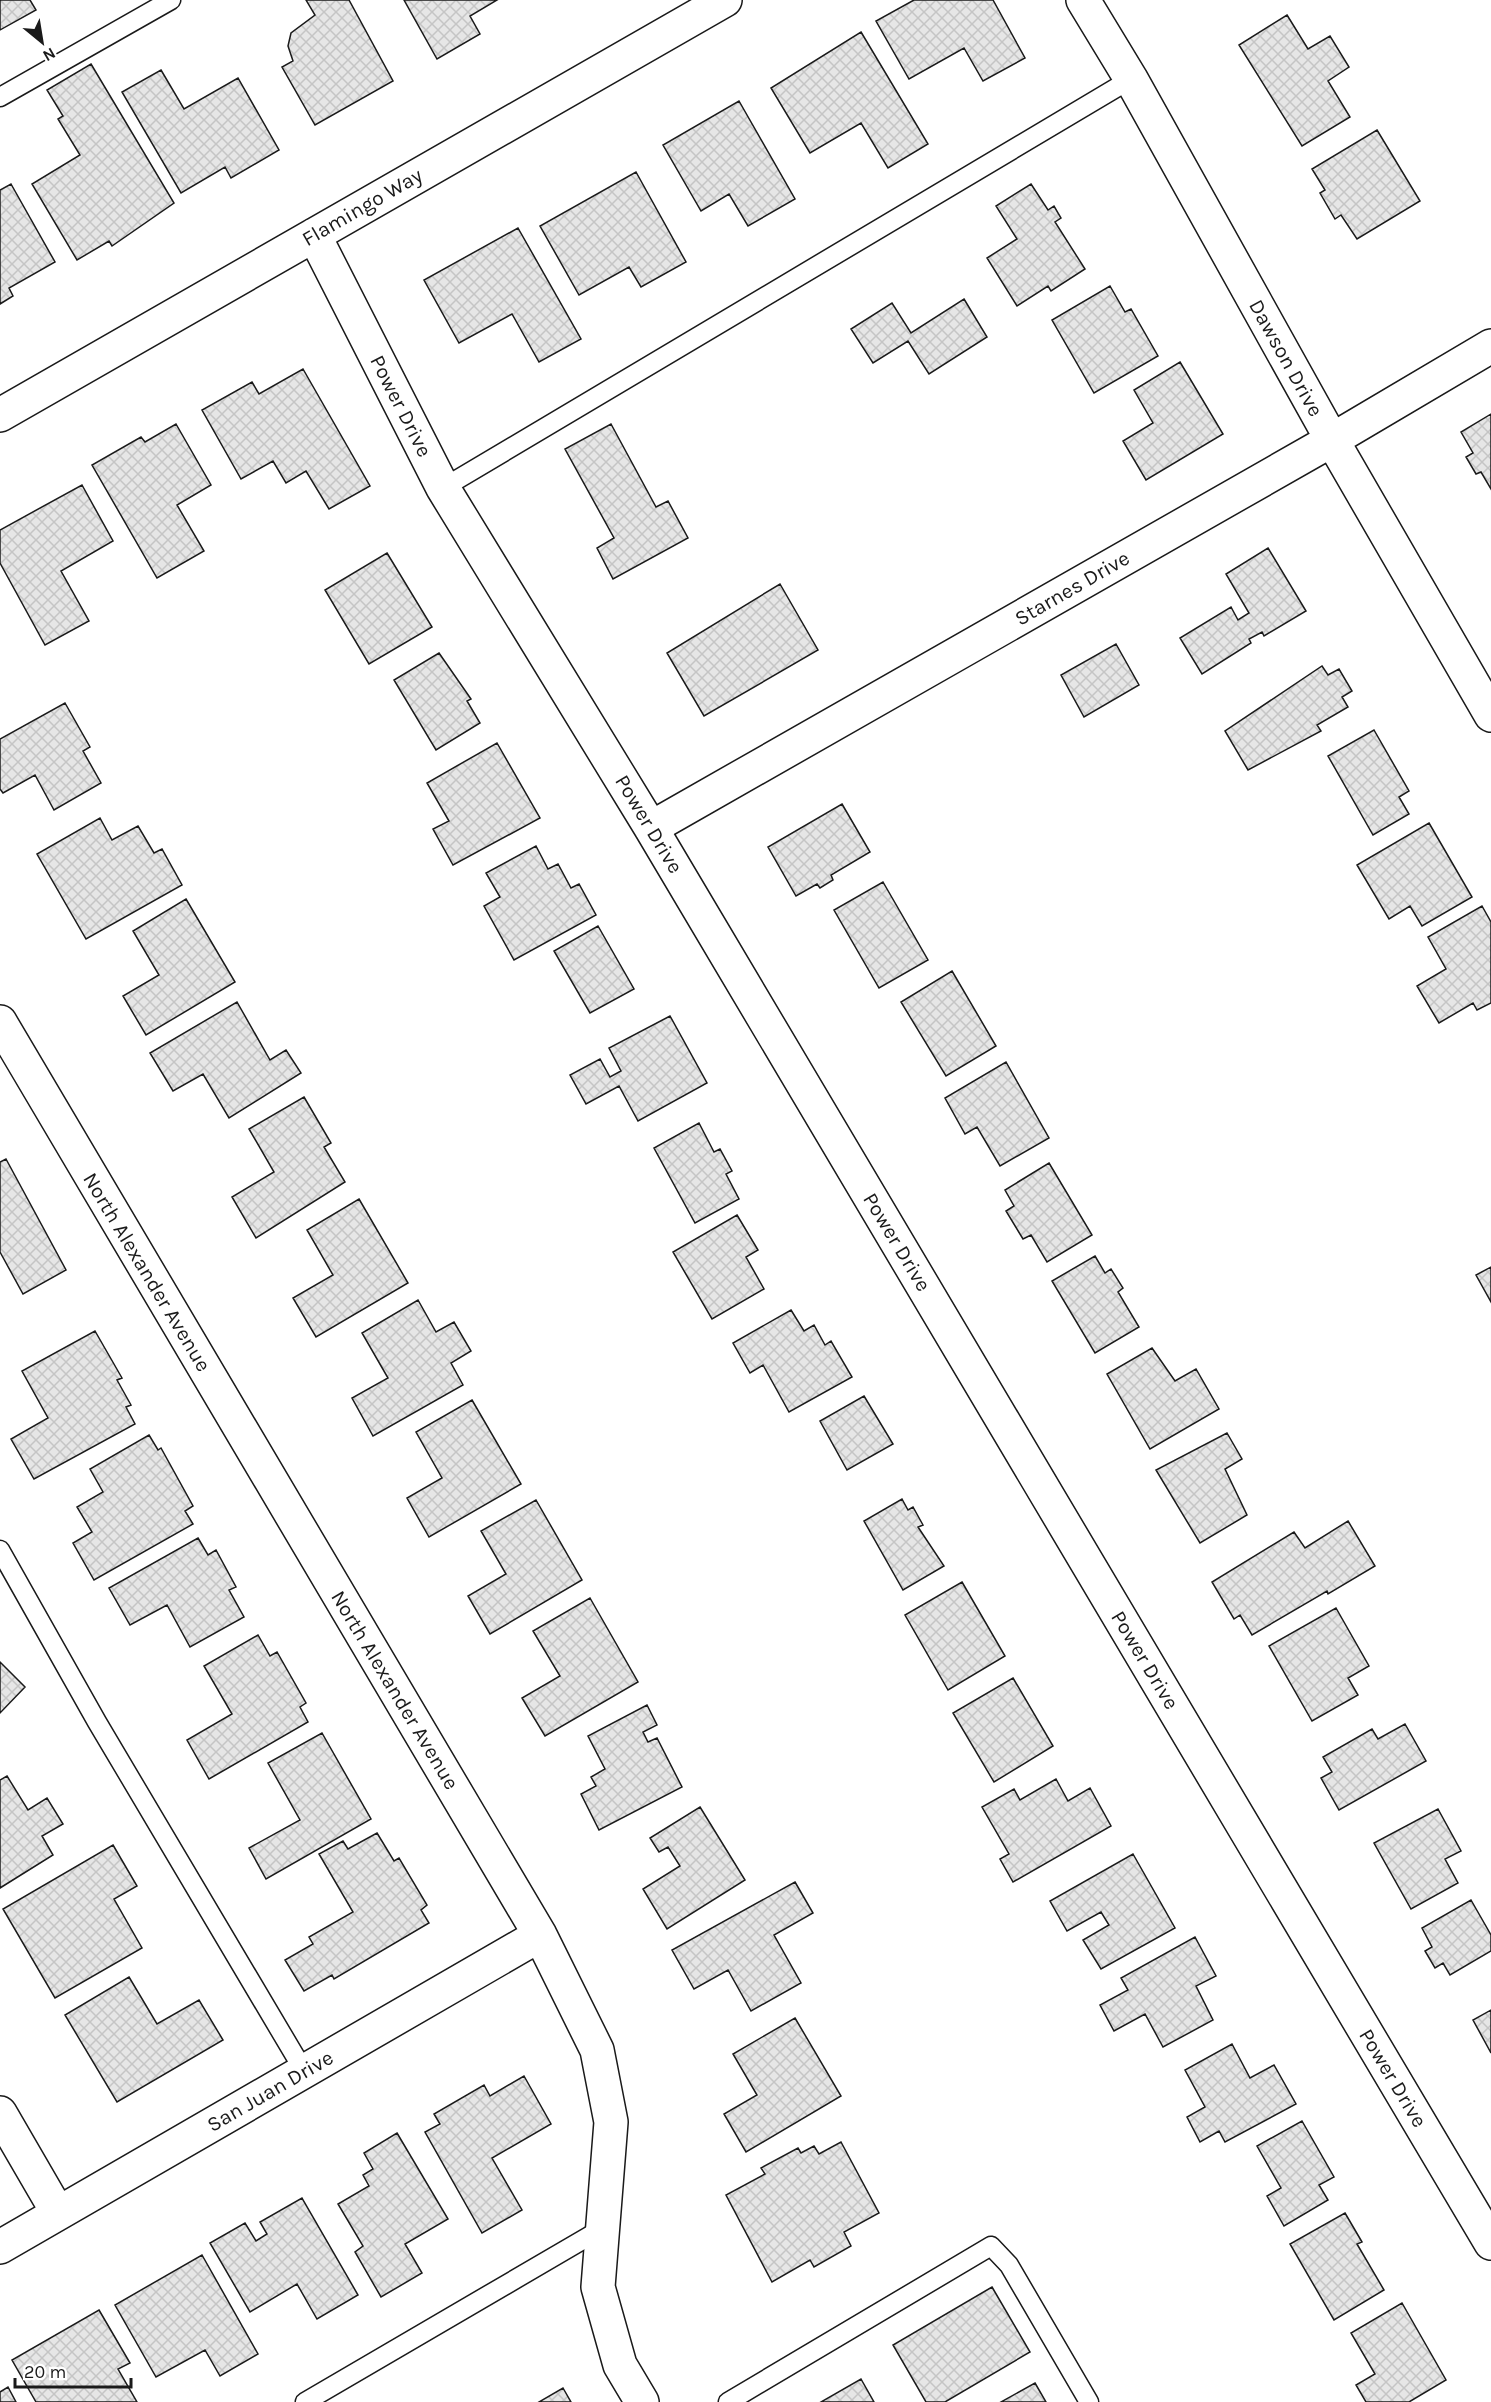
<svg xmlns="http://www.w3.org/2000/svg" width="1491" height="2402" font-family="Karla,sans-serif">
<defs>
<pattern id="building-cross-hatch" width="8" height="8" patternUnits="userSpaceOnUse" patternTransform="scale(1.5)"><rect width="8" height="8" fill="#e6e6e6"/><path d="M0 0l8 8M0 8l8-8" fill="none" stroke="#c5c5c5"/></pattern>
</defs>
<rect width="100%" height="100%" fill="#fff"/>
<path fill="url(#building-cross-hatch)" stroke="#1a1a1a" stroke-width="1.5" d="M0,0h30l6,10 -36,20z
M306,0h43l44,81 -78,44 -33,-58 11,-6 -5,-15 3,-13 24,-18z
M404,0h93l-27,16 10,18 -43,25z
M914,0h79l32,58 -42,23 -19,-33 -55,31 -33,-58z
M1287,15l21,34 22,-13 19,31 -21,14 22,36 -48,29 -63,-101z
M861,32l67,112 -40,24 -27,-45 -51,30 -39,-65z
M91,64l83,139 -62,43 -3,-5 -32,19 -45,-76 48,-29 -22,-36 5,-3 -16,-26z
M161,70l23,39 54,-31 41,72 -48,28 -6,-11 -44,26 -59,-101z
M739,101l56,98 -47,27 -19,-32 -28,17 -38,-66z
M1377,130l43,71 -63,38 -16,-24 -6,4 -15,-26 5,-3 -13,-21z
M636,172l50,90 -45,25 -12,-20 -50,28 -39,-69z
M11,184l44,78 -46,26 4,8 -13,8v-114z
M1031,184l17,26 6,-4 7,12 -6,4 30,47 -34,22 -3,-5 -31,20 -30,-48 30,-19 -21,-33z
M518,228l63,111 -42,23 -27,-48 -53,29 -35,-63z
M1110,286l15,26 6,-3 27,47 -64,37 -42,-73z
M964,299l23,38 -58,37 -21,-33 -35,22 -22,-34 41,-26 19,30z
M1180,362l43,72 -77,46 -23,-39 30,-18 -19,-33z
M303,369l67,117 -41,23 -23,-38 -20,12 -13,-22 -32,18 -39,-69 50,-28 7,12z
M1491,414v75l-10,-17 -5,2 -10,-17 7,-4 -12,-21z
M176,424l35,61 -34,20 27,46 -47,27 -65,-113 49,-28 4,5z
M611,424l45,83 12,-6 20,37 -75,41 -16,-31 17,-10 -49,-89z
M82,485l31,56 -52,30 28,50 -44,24 -45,-82v-33z
M1268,548l38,63 -42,25 -2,-4 -13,7 2,4 -49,31 -22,-36 51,-31 7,13 11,-7 -23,-39z
M387,553l45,74 -63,37 -44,-74z
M780,584l38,66 -114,66 -37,-63z
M1116,644l23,41 -55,32 -23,-42z
M439,653l32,46 -4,2 13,22 -44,27 -42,-70z
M1322,666l6,9 11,-6 13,22 -10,6 6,10 -31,18 4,6 -73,39 -23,-39z
M65,703l25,44 -7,4 18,32 -47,27 -19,-35 -32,18 -3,-4v-50z
M1374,730l35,61 -10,6 10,17 -36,21 -45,-79z
M497,743l43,75 -87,47 -20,-36 16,-8 -22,-38z
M842,804l28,48 -39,23 2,5 -13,8 -3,-4 -21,12 -28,-49z
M100,818l12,22 26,-14 16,27 8,-4 20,36 -96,54 -49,-85z
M1429,823l43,74 -50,29 -12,-20 -21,13 -32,-54z
M536,846l12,23 10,-5 13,24 8,-4 17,31 -82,45 -30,-54 16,-9 -14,-24z
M883,882l45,78 -49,28 -45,-78z
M186,899l49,83 -89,53 -23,-39 36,-21 -26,-44z
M1482,906l9,16v81l-14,7 -4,-7 -34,20 -22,-37 29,-17 -18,-32z
M598,926l36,63 -44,24 -36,-62z
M952,971l44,75 -50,30 -45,-74z
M237,1002l33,58 16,-10 15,23 -72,45 -26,-44 -30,17 -23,-38z
M670,1016l37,67 -69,38 -19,-35 -33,18 -16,-29 30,-16 10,18 11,-6 -12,-23z
M1006,1062l43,76 -49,28 -23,-39 -12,7 -20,-36z
M304,1097l27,46 -7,4 21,35 -89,56 -24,-41 42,-25 -25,-43z
M699,1123l15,29 6,-3 12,22 -6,3 13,25 -44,24 -41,-75z
M6,1159l60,111 -43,24 -23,-42v-90z
M1049,1163l43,72 -45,27 -16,-27 -8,4 -17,-28 8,-5 -9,-16z
M359,1199l49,84 -92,54 -23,-39 40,-23 -26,-45z
M737,1215l21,35 -12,7 18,32 -52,30 -39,-67z
M1095,1256l10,17 6,-4 12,19 -5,4 21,35 -44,26 -43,-72z
M1491,1267v35l-15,-27z
M418,1300l18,32 18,-10 17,29 -20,12 12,22 -90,51 -21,-38 36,-20 -26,-45z
M791,1310l13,21 10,-6 11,20 6,-4 21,36 -63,35 -26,-47 -13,8 -17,-30z
M95,1331l27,47 -5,2 14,25 -5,2 9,17 -101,55 -23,-40 37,-21 -26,-47z
M1152,1348l23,33 21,-12 23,40 -69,40 -43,-75z
M864,1396l29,48 -46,26 -27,-49z
M472,1400l49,84 -92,53 -22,-39 35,-20 -26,-46z
M1227,1433l15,26 -17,10 22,46 -47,28 -44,-73z
M149,1435l9,15 3,-2 32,58 -8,5 8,13 -99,56 -21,-37 19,-11 -15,-25 26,-15 -13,-23z
M902,1499l6,11 5,-3 10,18 -5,2 26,39 -41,24 -39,-69z
M536,1500l46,80 -92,54 -22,-38 38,-22 -25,-43z
M1348,1521l27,45 -47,28 -1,-3 -75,44 -12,-20 -6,4 -22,-37 82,-50 11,16z
M198,1538l10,17 8,-5 20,37 -7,3 15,27 -54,30 -23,-42 -37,20 -21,-37z
M962,1582l43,74 -57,34 -43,-75z
M590,1598l48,84 -93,54 -23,-38 38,-22 -27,-45z
M1336,1608l33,58 -21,12 10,17 -46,26 -43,-75z
M258,1635l12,21 7,-4 29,51 -6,4 8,15 -99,57 -22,-39 45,-26 -28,-48z
M0,1662l25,25 -25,26z
M1013,1678l40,68 -59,36 -41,-69z
M647,1705l10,20 -14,7 5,10 9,-4 25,49 -83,43 -18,-36 15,-8 -5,-9 14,-8 -17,-33z
M1405,1724l21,37 -87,49 -18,-32 11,-6 -9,-15 49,-28 6,10z
M322,1733l49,86 -105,60 -17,-31 51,-28 -32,-57z
M7,1776l21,34 19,-12 16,26 -21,12 11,19 -53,33v-108z
M1056,1779l12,22 22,-13 21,38 -98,56 -13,-23 9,-5 -27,-47 32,-18 6,11z
M700,1807l45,73 -78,49 -24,-40 37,-23 -12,-19 -9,5 -9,-14z
M1438,1809l23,42 -16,8 13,24 -47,26 -37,-66z
M377,1833l17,28 5,-3 28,47 -6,5 8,13 -95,56 -2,-4 -28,16 -19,-31 28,-16 -4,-7 44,-25 -34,-58 24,-13 5,8z
M113,1845l24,41 -23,13 28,49 -87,50 -52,-89z
M1133,1854l42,74 -74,41 -18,-29 26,-15 -8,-13 -34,19 -17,-30z
M795,1882l18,31 -39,22 27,48 -50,28 -23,-41 -34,19 -22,-39z
M1471,1900l20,35v16l-41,24 -7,-12 -8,5 -10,-17 7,-4 -10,-19z
M1195,1937l21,39 -20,10 17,34 -50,27 -18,-33 -31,17 -14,-26 28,-15 -7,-12z
M129,1977l28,47 42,-24 24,40 -106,62 -52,-87z
M1491,2010v43l-18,-33z
M795,2018l46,78 -95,56 -22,-38 33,-19 -24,-41z
M1232,2044l18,34 24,-13 22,39 -71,38 -6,-11 -19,11 -13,-25 18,-10 -20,-37z
M524,2076l27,48 -59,34 30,52 -40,23 -57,-101 15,-8 -6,-10 50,-29 6,11z
M1302,2121l32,56 -15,8 9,15 -44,26 -17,-30 14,-8 -24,-42z
M397,2133l51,86 -43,25 17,29 -41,24 -26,-45 8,-6 -25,-42 31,-18 -6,-11 10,-6 -9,-16z
M841,2142l38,71 -35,19 7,14 -37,21 -4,-7 -38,22 -46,-87 39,-21 -4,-6 37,-20 3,5 13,-7 5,8z
M302,2198l56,97 -41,24 -20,-35 -47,28 -40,-69 35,-20 11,18 11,-7 -7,-12z
M1345,2213l17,29 -5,2 27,46 -50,30 -44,-76z
M202,2255l56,99 -38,22 -15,-26 -49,27 -41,-72z
M992,2287l38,65 -85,50h-19l-33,-57z
M1402,2303l44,77 -37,22h-43l-10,-17 19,-11 -24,-41z
M99,2310l31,53 -12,6 19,33h-101l-24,-42z
M861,2379l13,23h-53z
M1035,2383l11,19h-45z
M8,2387l8,15h-16v-10z
M563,2388l8,14h-32z"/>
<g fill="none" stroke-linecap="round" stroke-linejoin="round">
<g stroke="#1a1a1a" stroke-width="21">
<path id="lane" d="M0,97l171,-97
M443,488l688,-409
M0,1550l97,172 207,349
M305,2402l298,-174
M728,2402l263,-156 18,19 80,137"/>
</g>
<g stroke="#1a1a1a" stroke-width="36">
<path id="street" d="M1083,0l48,79 201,361 159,275
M314,235l129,253 208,340 840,1415
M0,415l725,-415
M651,828l681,-388 159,-94
M0,1022l540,913 57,115 14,72 -13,165 22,78 22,37
M0,2113l58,100
M0,2247l540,-312"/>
</g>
<use href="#lane" stroke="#fff" stroke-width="18"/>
<use href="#street" stroke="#fff" stroke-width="33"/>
</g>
<g text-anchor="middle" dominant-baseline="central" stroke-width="4.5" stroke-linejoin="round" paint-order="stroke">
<g font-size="21" fill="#1a1a1a" stroke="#fff">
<text transform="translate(362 207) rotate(-30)">Flamingo Way</text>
<text transform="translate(1286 358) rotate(61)">Dawson Drive</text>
<text transform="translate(401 406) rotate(63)">Power Drive</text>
<text transform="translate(1072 588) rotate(-30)">Starnes Drive</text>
<text transform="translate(649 824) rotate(59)">Power Drive</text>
<text transform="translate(897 1242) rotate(59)">Power Drive</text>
<text transform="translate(147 1272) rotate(59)">North Alexander Avenue</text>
<text transform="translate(1145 1660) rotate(59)">Power Drive</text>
<text transform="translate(395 1690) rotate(59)">North Alexander Avenue</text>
<text transform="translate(1393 2078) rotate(59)">Power Drive</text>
<text transform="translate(270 2091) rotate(-30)">San Juan Drive</text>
</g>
</g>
<g transform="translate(42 42) rotate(150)" stroke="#ffffff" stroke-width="4.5" paint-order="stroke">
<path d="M0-4.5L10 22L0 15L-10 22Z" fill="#1a1a1a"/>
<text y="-9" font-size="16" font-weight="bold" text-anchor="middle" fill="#1a1a1a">N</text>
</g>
<path d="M15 2378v9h116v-9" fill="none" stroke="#1a1a1a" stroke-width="3"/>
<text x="24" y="2378" font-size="18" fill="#1a1a1a" stroke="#ffffff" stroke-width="4.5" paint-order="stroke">20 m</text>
</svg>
